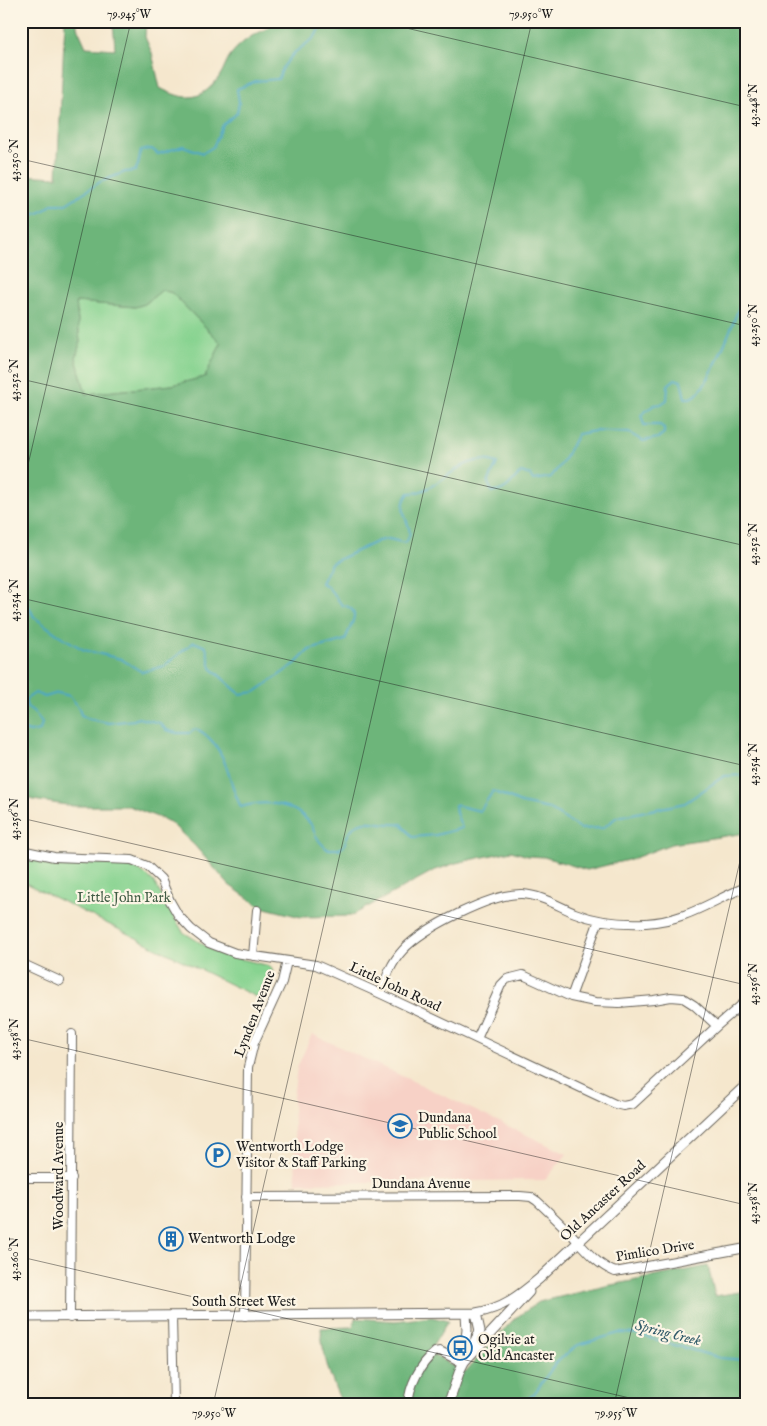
<svg xmlns="http://www.w3.org/2000/svg" width="767" height="1426" font-family="'IM FELL English',serif">
<rect width="100%" height="100%" fill="#fcf5e5"/>
<filter id="ink" filterUnits="userSpaceOnUse"><feTurbulence type="fractalNoise" baseFrequency=".02" numOctaves="2"/><feDisplacementMap in="SourceGraphic" scale="10" xChannelSelector="R" yChannelSelector="G"/><feConvolveMatrix kernelMatrix="1 2 1 2 8 2 1 2 1" color-interpolation-filters="sRGB"/></filter>
<filter id="wash" filterUnits="userSpaceOnUse"><feTurbulence type="fractalNoise" baseFrequency=".0096" numOctaves="4" result="noise"/><feDisplacementMap in="SourceGraphic" scale="20" xChannelSelector="R" yChannelSelector="G"/><feGaussianBlur stdDeviation="1.12" result="paint"/><feColorMatrix in="noise" values="0 0 0 0 0 0 0 0 0 0 0 0 0 0 0 0 0 1.4 0 .05"/><feComposite in="paint" operator="in"/></filter>
<g filter="url(#wash)">
<rect width="100%" height="100%" fill="#f5e7cd"/>
<path fill="#f7d1c6" d="M312,1034l92,43 163,77 -22,26 -249,3 -3,-85 4,-30z"/>
<path fill="#87d390" stroke="#527856" d="M162,290l10,3 49,50 -16,34 -33,8 -86,9 -10,-36 4,-16 -4,-40 59,5 10,-3z
M21,856l29,7 70,1 21,7 12,10 30,51 34,21 53,13c8,11 -1,24 -6,35l-243,-120z"/>
<path fill="#6db57a" stroke="#44684b" fill-rule="evenodd" d="M65,21h12v6l9,20 29,2 -2,-28h33l-1,16 7,16 8,35c25,13 41,14 59,-11 5,-7 7,-17 13,-24 5,-6 13,-13 20,-17 9,-5 16,-6 22,-15h472v812l-75,11 -39,15 -45,11 -43,-13 -16,-1 -17,-5 -55,12 -23,8 -82,45 -50,1 -40,-10 -32,-22 -34,-39 -25,-24 -41,-16h-56l-40,-6 -12,-5v-620l36,2zM162,290l10,3 49,50 -16,34 -33,8 -86,9 -10,-36 4,-16 -4,-40 59,5 10,-3z
M708,1266l7,30 31,-5v105l-30,9h-30l-20,-5 -18,5h-305c-12,-24 -21,-50 -22,-77l32,-1 2,-9 40,3 37,-4 16,4 -19,31 36,20 49,-53 25,-17 67,-16z"/>
<g fill="none" stroke-linecap="round" stroke-linejoin="round">
<path stroke="#49a6c7" stroke-width="2" d="M21,220c13,-8 19,-4 31,-16h14l34,-22 25,-10 10,-1 3,-6 3,-15 11,-1 6,5 25,-8 20,7 10,-6 10,-22 14,-12 2,-11 -2,-13 19,-8 22,-2 5,-12 11,-14 20,-15 10,-16 8,-1
M21,591l13,26 23,17 27,16 37,9 21,13 22,-6 30,-24 12,5 5,21 29,26 15,-2 40,-28 14,-14 36,-10c5,-14 19,-31 -3,-35l-15,-19 -6,-3 10,-20 47,-22 11,-2 16,4c15,-16 -13,-29 4,-50 30,1 52,-44 88,-30l-9,20 4,9c15,0 19,-11 29,-20l9,3 3,5 18,-3 11,-14 16,-29 17,-3 34,2 14,8 15,-3 6,-5v-5l-4,-3h-16l-3,-10 13,-10 7,-1 6,-4 1,-15 7,-6 6,2 4,17c1,0 7,0 8,-1 17,-8 46,-89 53,-109
M21,729l9,3 10,-2 2,-7 -9,-12 -6,-4 -2,-7 10,-7 10,4 13,-4 12,3 9,12 2,7 8,4 20,4 25,-3 4,-2 22,5 6,7 11,3h13l5,-4c6,1 9,5 13,8 21,20 20,45 33,70 24,-7 52,-5 69,16 3,4 4,10 7,14 2,5 6,8 10,12h12l5,-3c10,-38 31,-19 58,-22l10,13 24,-2 26,-7 -6,-15 -1,-8 25,6 13,-20 28,12 28,6 32,20 22,-1 14,-11 68,-14 39,-27 22,-1
M522,1405v-2l12,-9 21,-30 10,-9 13,-10 41,-12 17,1 84,24 26,2"/>
</g>
</g>
<g filter="url(#ink)">
<g fill="none" stroke-linecap="round" stroke-linejoin="round">
<g stroke="#68635a" stroke-width="10">
<path id="minor" d="M21,850l33,7 78,3 15,6 14,13 9,22 8,14 13,14 18,14 26,10 81,12 65,29 234,110 8,2 10,-2 84,-78 29,-25
M253,956l4,-46
M21,963l39,18
M381,994c5,-17 10,-31 22,-44 20,-22 89,-57 119,-56 19,1 36,12 53,19 22,9 48,11 71,10 40,-2 65,-22 100,-36
M571,997l28,-77
M477,1039l24,-54 6,-6 16,-4 48,22 24,5 24,1 35,-3 17,-3 12,1 11,7 23,21
M21,1178h51
M246,1197l274,-1 11,1 6,4c12,11 23,22 34,33 14,15 25,30 44,38l131,-24
M245,1316l3,-249 6,-24 28,-61 5,-21
M172,1317l2,88
M70,1318l2,-284
M408,1405c1,-19 12,-41 27,-53l5,-1 23,12"/>
</g>
<g stroke="#68635a" stroke-width="11">
<path id="tertiary" d="M21,1317l455,-4c27,-5 43,-17 64,-35l206,-193
M463,1360l4,-30 -1,-16
M463,1363l66,-71
M448,1405l12,-35 20,-39 -4,-18"/>
</g>
<use href="#minor" stroke="#fff" stroke-width="8"/>
<use href="#tertiary" stroke="#fff" stroke-width="9"/>
</g>
</g>
<path fill="none" stroke="#1c1c1c" stroke-width="1" stroke-opacity="0.45" d="M376,21l370,86M21,159l725,167M21,379l725,167M21,495l110,-474M21,598l725,168M21,818l725,167M21,1038l725,167M21,1257l639,148M213,1405l319,-1384M614,1405l132,-570"/>
<defs>
<g id="school-ring" transform="scale(1.25)"><circle r="9.5" fill="#fcf5e5" stroke="#1f6fb2" stroke-width="1.5"/><path d="M0-5L7-2L0 1L-7-2ZM-4 1L0 2.5L4 1V4Q0 6-4 4Z" fill="#1f6fb2"/></g>
<g id="parking-ring" transform="scale(1.25)"><circle r="9.5" fill="#fcf5e5" stroke="#1f6fb2" stroke-width="1.5"/><path d="M-3.5-5.5H1a3.5 3.5 0 0 1 0 7H-1V5.5H-3.5ZM-1-3.4V-.6H.8a1.4 1.4 0 0 0 0-2.8Z" fill="#1f6fb2"/></g>
<g id="building-ring" transform="scale(1.25)"><circle r="9.5" fill="#fcf5e5" stroke="#1f6fb2" stroke-width="1.5"/><path d="M-4-6H4V6H1V3H-1V6H-4ZM-2.5-4.3h1.7v1.8h-1.7ZM.8-4.3h1.7v1.8H.8ZM-2.5-1h1.7V.8h-1.7ZM.8-1h1.7V.8H.8Z" fill="#1f6fb2"/></g>
<g id="bus-ring" transform="scale(1.25)"><circle r="9.5" fill="#fcf5e5" stroke="#1f6fb2" stroke-width="1.5"/><path d="M-5-6H5V4H4V6H2V4H-2V6H-4V4H-5ZM-3.5-4V0h7V-4ZM-3.5 1.2v1.5H-2V1.2ZM2 1.2v1.5H3.5V1.2Z" fill="#1f6fb2"/></g>
</defs>
<g fill-rule="evenodd">
<use href="#school-ring" x="400" y="1126"/>
<use href="#parking-ring" x="218" y="1155"/>
<use href="#building-ring" x="171" y="1239"/>
<use href="#bus-ring" x="460" y="1348"/>
</g>
<g text-anchor="middle" dominant-baseline="central" stroke-width="4.5" stroke-linejoin="round" paint-order="stroke">
<g font-size="14" fill="#415c45" stroke="#fcf5e5">
<text x="124" y="898">Little John Park</text>
</g>
<g font-size="14" fill="#1c1c1c" stroke="#fcf5e5">
<text transform="translate(395 987) rotate(25)">Little John Road</text>
<text transform="translate(255 1014) rotate(-69)">Lynden Avenue</text>
<text transform="translate(59 1176) rotate(-90)">Woodward Avenue</text>
<text x="421" y="1184">Dundana Avenue</text>
<text transform="translate(603 1201) rotate(-43)">Old Ancaster Road</text>
<text transform="translate(655 1251) rotate(-9)">Pimlico Drive</text>
<text x="244" y="1302">South Street West</text>
</g>
<g font-size="14" fill="#1c1c1c" stroke="#fcf5e5" text-anchor="start">
<text x="418" y="1118">Dundana<tspan x="418" dy="16">Public School</tspan></text>
<text x="236" y="1147">Wentworth Lodge<tspan x="236" dy="16">Visitor &amp; Staff Parking</tspan></text>
<text x="188" y="1239">Wentworth Lodge</text>
<text x="478" y="1340">Ogilvie at<tspan x="478" dy="16">Old Ancaster</tspan></text>
</g>
<g font-size="15" font-style="italic" fill="#305a69" stroke="#fcf5e5">
<text transform="translate(668 1333) rotate(14)">Spring Creek</text>
</g>
</g>
<rect width="767" height="1426" fill="none" stroke="#fcf5e5" stroke-width="55"/>
<rect x="28" y="28" width="712" height="1370" fill="none" stroke="#1c1c1c" stroke-width="2"/>
<g font-size="12" text-anchor="middle" fill="#1c1c1c">
<text x="129" y="18">79.945°W</text>
<text x="531" y="18">79.950°W</text>
<text transform="translate(753 105) rotate(-90)" y="4">43.248°N</text>
<text transform="translate(14 160) rotate(-90)" y="4">43.250°N</text>
<text transform="translate(753 325) rotate(-90)" y="4">43.250°N</text>
<text transform="translate(14 380) rotate(-90)" y="4">43.252°N</text>
<text transform="translate(753 544) rotate(-90)" y="4">43.252°N</text>
<text transform="translate(14 600) rotate(-90)" y="4">43.254°N</text>
<text transform="translate(753 764) rotate(-90)" y="4">43.254°N</text>
<text transform="translate(14 819) rotate(-90)" y="4">43.256°N</text>
<text transform="translate(753 984) rotate(-90)" y="4">43.256°N</text>
<text transform="translate(14 1039) rotate(-90)" y="4">43.258°N</text>
<text transform="translate(753 1203) rotate(-90)" y="4">43.258°N</text>
<text transform="translate(14 1259) rotate(-90)" y="4">43.260°N</text>
<text x="214" y="1417">79.950°W</text>
<text x="616" y="1417">79.955°W</text>
</g>
</svg>
